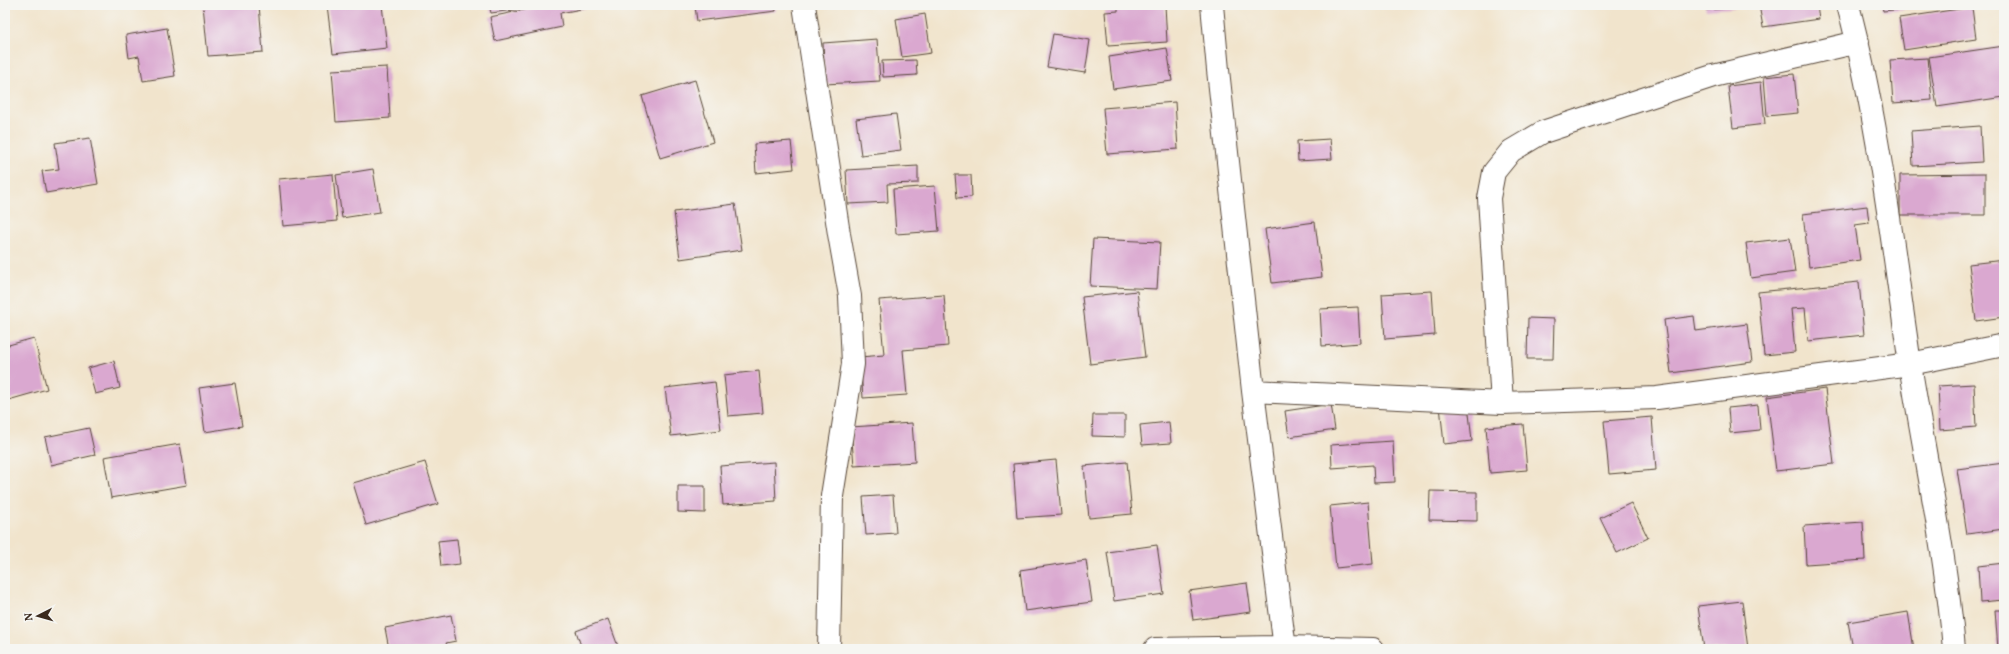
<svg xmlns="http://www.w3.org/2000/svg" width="2009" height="654" font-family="Vollkorn,serif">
<rect width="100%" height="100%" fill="#f6f6f2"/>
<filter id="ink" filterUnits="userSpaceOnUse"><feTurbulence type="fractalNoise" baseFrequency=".025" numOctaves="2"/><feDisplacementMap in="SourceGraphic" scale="8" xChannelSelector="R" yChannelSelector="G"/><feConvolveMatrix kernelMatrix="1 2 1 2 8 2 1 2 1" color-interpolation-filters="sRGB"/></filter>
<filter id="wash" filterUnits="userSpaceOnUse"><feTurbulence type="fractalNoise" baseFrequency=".012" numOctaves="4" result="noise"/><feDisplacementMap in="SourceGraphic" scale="16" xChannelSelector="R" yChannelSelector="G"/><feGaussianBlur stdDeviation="0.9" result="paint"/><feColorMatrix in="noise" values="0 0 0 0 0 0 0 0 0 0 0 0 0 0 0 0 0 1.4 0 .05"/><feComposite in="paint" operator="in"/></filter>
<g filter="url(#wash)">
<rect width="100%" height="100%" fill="#f1e4cc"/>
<g id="blocks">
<path fill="#daa8d0" d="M203,5h56l4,47 -55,4z
M327,5h55l5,43 -54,6z
M489,5h31l1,4 -30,4z
M548,5l49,1 -37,7 2,14 -67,14 -5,-24z
M701,5h74l1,6 -79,10 -2,-15z
M1118,5h47l2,37 -59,4 -3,-34 13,-1z
M1705,5h38v2l-37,3z
M1759,5h58l2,14 -56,8z
M1882,5h55v1l-54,5z
M1972,7l4,32 -72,11 -5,-32z
M925,14l6,39 -29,4 -6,-38z
M167,28l8,48 -32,5 -4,-25 -10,2 -3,-23z
M1053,34l37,6 -5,33 -38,-6z
M877,39l3,42 -55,3 -2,-41z
M2004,46v51l-67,10 -8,-50z
M1167,48l5,33 -59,8 -4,-32z
M1928,58l4,42 -39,3 -3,-43z
M916,60l1,15 -34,2 -1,-16z
M387,67l3,51 -54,4 -4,-52z
M1794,74l4,39 -31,3 -3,-39z
M695,80l18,62 -53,16 -18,-62z
M1761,82l4,42 -32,4 -5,-42z
M1175,102l3,47 -71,5 -4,-46z
M896,114l5,36 -40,5 -5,-36z
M1980,126l2,36 -69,4 -2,-35z
M90,138l8,46 -52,9 -4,-22 17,-2 -4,-26z
M1330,139l2,20 -34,2 -1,-20z
M791,141l3,28 -38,4 -2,-29z
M918,166v17l-31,1 1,18 -40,2 -2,-34z
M373,169l7,43 -38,6 -6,-43z
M333,174l4,47 -54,5 -4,-47z
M1985,174v41h-85v-40z
M955,175h16l1,22 -15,1z
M935,186l4,45 -43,3 -3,-45z
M735,204l7,46 -62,9 -6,-47z
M1867,206l2,17 -14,2 5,35 -51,7 -6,-53z
M1315,222l7,55 -50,6 -7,-54z
M1790,238l5,34 -44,6 -5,-35z
M1093,239l67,3 -3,47 -67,-3z
M2004,260v57l-28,4 -7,-57z
M1859,282l5,53 -56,6 -3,-33 -14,1 4,43 -31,3 -6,-63z
M1137,291l8,66 -55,7 -8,-67z
M1432,291l3,44 -50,4 -3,-45z
M944,295l4,51 -45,4 4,45 -44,3 -3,-41 24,-2 -5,-55z
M1358,307l2,36 -38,3 -2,-37z
M1694,316l2,15 51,-7 5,38 -81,11 -7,-53z
M1528,318l26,1 -1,40h-26z
M34,338l13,51 -42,12v-55z
M114,361l6,27 -25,6 -7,-26z
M759,371l4,42 -35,3 -4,-41z
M715,382l6,48 -50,6 -6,-48z
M235,383l7,43 -37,6 -6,-44z
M1974,384l2,43 -36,3 -2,-44z
M1825,389l9,75 -58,7 -9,-74z
M1331,404l4,26 -46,7 -4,-26z
M1468,404l4,37 -28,3 -4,-38z
M1758,405l2,25 -30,3 -2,-25z
M1093,415h32v22l-33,-1z
M1652,417l4,53 -47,4 -5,-53z
M1169,422l2,21 -29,2 -2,-20z
M912,423l3,39 -61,4 -3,-39z
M1523,424l4,46 -37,3 -4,-46z
M89,428l6,27 -44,10 -6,-28z
M1393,441l2,41 -21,1 -1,-18 -41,3 -1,-23z
M180,444l7,41 -76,13 -7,-41z
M1056,460l5,55 -44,3 -4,-54z
M425,462l13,42 -72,21 -13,-42z
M774,462l2,39 -53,4 -3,-39z
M1127,462l5,52 -43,4 -5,-52z
M2004,463v66l-37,5 -10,-65z
M678,486h27v27l-27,-1z
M1430,491l47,1v29l-48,-1z
M893,495l3,38 -30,2 -3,-38z
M1368,502l5,62 -37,4 -6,-62z
M1631,503l17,35 -31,15 -17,-35z
M1863,522l2,38 -59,4 -2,-38z
M457,539l3,25 -19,2 -3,-25z
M1157,545l7,49 -50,7 -7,-49z
M1086,560l6,42 -67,9 -5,-41z
M2004,563v37l-24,2 -2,-36z
M1247,583l4,29 -58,8 -4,-29z
M1742,601l6,48h-44l-6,-43z
M1995,610h9v39h-6z
M1908,612l6,37h-61l-5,-27z
M451,615l5,26 -10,2 2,6h-59l-4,-21z
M608,619l11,30h-37l-6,-18z"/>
</g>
</g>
<g filter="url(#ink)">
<use href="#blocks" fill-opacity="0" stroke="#564638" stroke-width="1"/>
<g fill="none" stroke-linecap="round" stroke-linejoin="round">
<g stroke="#564638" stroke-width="24">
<path id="street" d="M804,5l35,229 11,62 3,68 -21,132 -3,153
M1212,5l6,65 35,321 32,258
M1848,5c31,117 44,239 62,359 15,95 36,189 44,285
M1253,391l249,12 155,-5 253,-34 94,-19
M1502,403l-13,-205 5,-26 17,-21 32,-19 170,-56 145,-34
M1155,649l130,-2 88,2"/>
</g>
<use href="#street" stroke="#fff" stroke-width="22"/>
</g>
</g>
<rect width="2009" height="654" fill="none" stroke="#f6f6f2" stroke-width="20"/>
<g transform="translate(38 616) rotate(264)" stroke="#f6f6f2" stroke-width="3" paint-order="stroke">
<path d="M0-3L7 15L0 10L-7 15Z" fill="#3b2a1e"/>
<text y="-6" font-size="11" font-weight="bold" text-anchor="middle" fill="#3b2a1e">N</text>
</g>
</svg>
